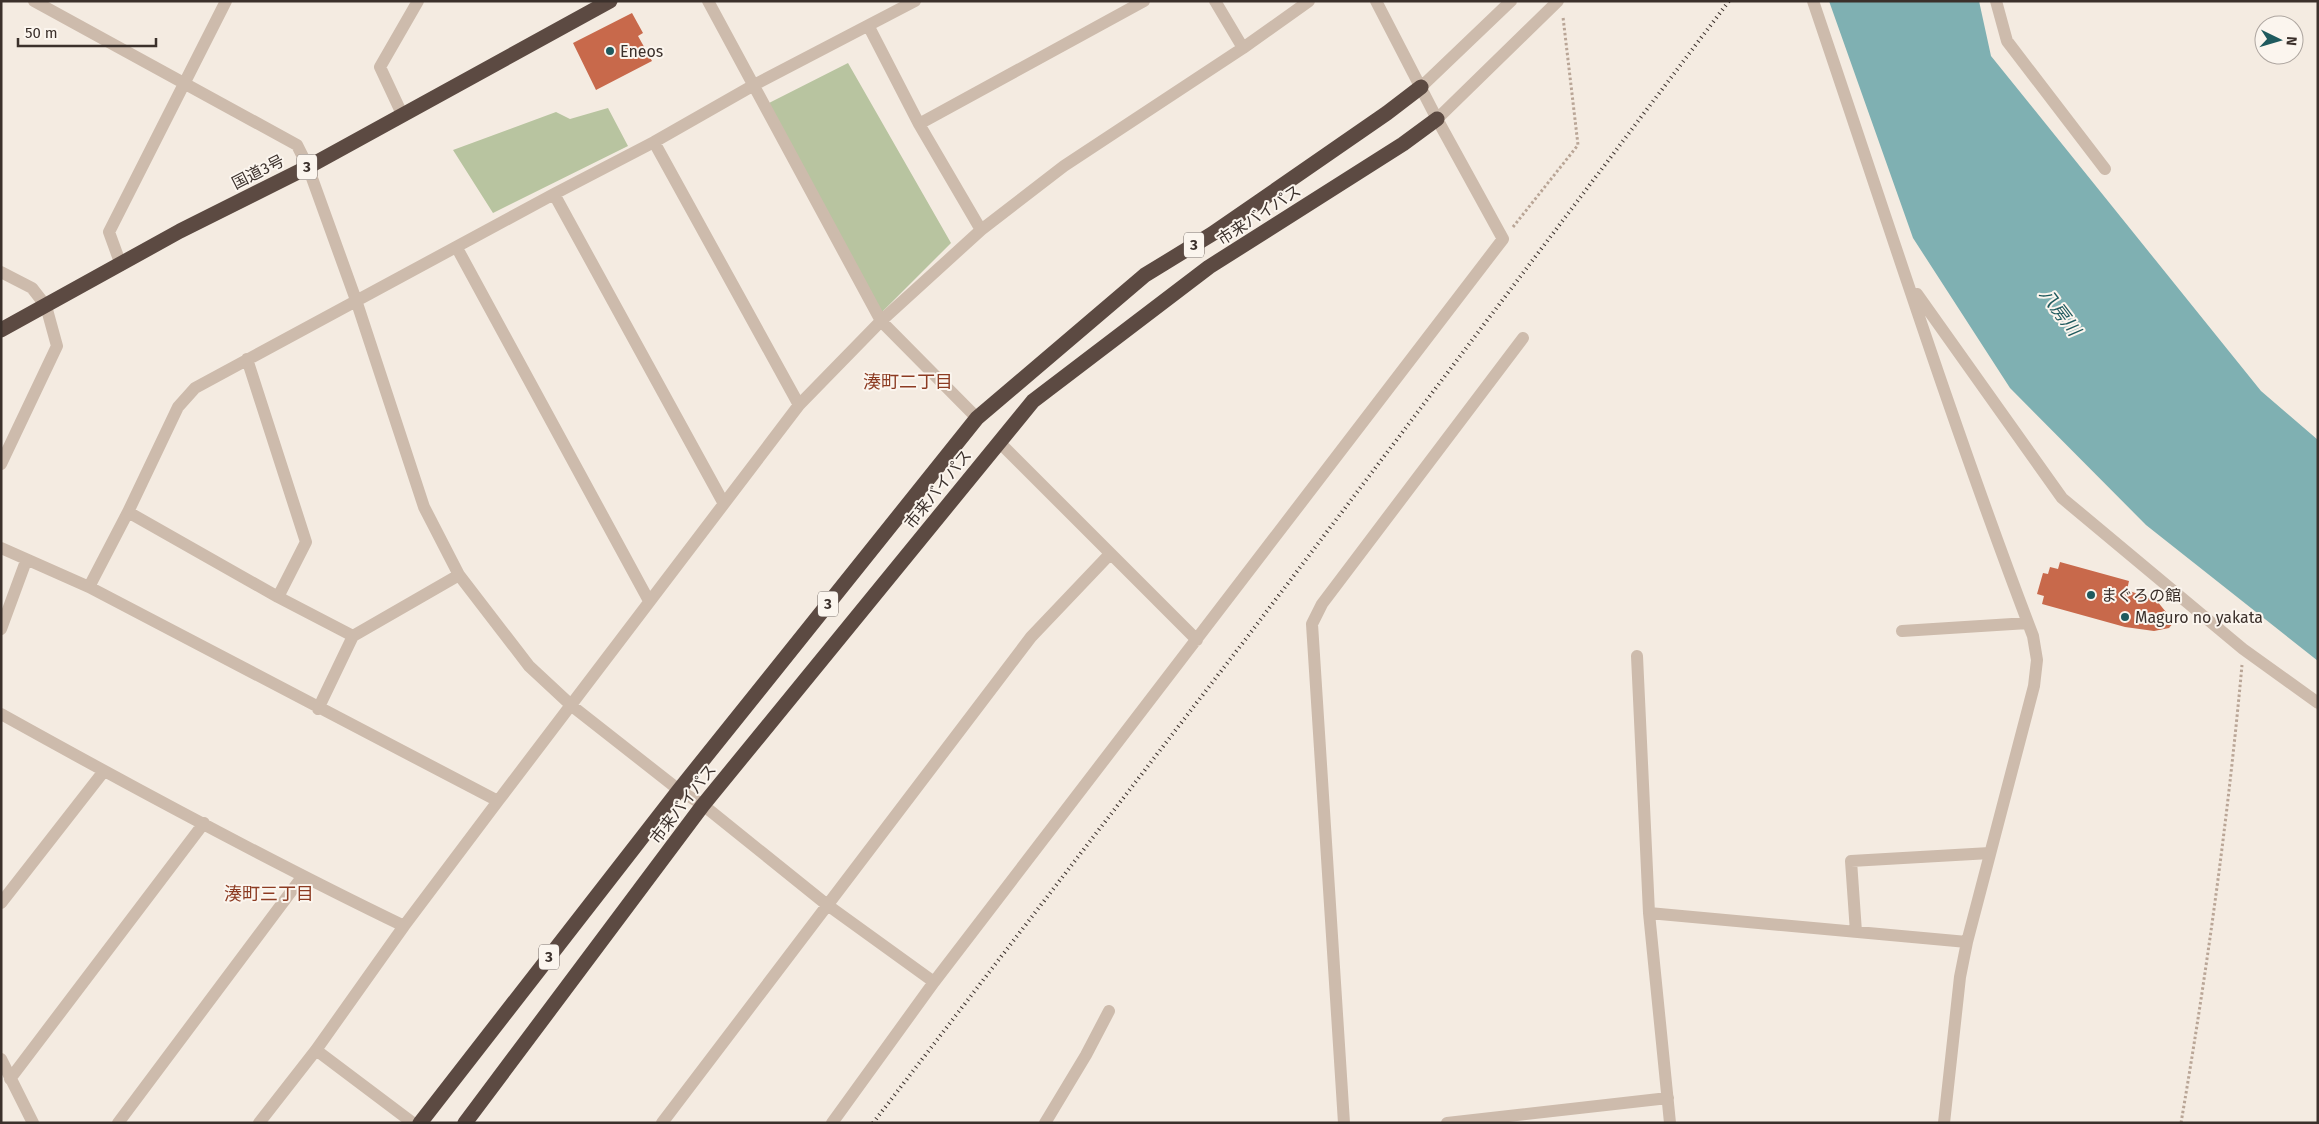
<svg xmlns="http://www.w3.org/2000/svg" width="2319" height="1124" font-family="'Fira Sans','Noto Sans JP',sans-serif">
<rect width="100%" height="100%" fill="#f4ebe1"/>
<path fill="#b8c4a0" d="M848,63l103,180 -69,69 -113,-209z
M608,108l20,38 -135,67 -40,-63 103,-38 14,7z"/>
<path fill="#7fb0b2" d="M1829,1h150l12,55 270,335 57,49v221l-172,-136 -136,-137 -97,-150z"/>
<path fill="#c8694b" d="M632,13l11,20 -5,3 14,25 -56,29 -23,-47z
M2060,562l69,19 -2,9 30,11 17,21 -5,6 -15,3 -29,-4 -83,-23 2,-8 -7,-2 6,-21 5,1 2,-7 8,2z"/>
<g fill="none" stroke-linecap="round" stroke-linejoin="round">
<path stroke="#b9a596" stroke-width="3" stroke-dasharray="2.5 2.5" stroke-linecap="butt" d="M1513,227l65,-82 -15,-128
M2181,1123c26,-152 47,-305 61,-458"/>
<path stroke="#cdbbac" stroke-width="12" d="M34,1l263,144 11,22 48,133 68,207 35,68 70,91 43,40 107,84 24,15 123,99 108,78
M708,1l173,320 96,97
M1215,1l28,47
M1813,1c72,212 140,426 220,635l4,24 -3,26 -67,256 -7,35 -16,146
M1996,1l11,40 98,128
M869,27l50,97 62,106
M1421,87l90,-86
M402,114l-22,-47 38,-66
M1437,119l121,-118
M919,124l225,-123
M654,142l145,263
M554,194l169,308
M457,248l192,353
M121,265l-12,-33 117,-231
M1,272l31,16 14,18 11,40 -56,118
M1917,294l145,204 181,151 75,54
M247,359l59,183 -28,55
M999,442l198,198
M128,512l150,85 75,39
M1,548l88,39 409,214
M89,587l39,-75 50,-105 17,-19 359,-194 100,-52 100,-57 161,-84
M1,629l25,-68
M1902,631l126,-8
M1637,656l12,257 21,210
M318,709l35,-73 106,-61
M1,714c133,74 266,146 403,212
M1,903l103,-132
M1649,913l318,29
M1856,932l-5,-71 139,-8
M316,1050l97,73
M1,1059l32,64
M10,1079l194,-256
M118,1123l184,-246
M259,1123l57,-73 88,-124 94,-125 301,-396 82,-84 100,-91 83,-64 179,-118 66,-47
M662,1123l369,-486 79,-83
M832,1123l102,-141 569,-743 -66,-120 -61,-118
M1045,1123l41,-68 23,-44
M1344,1123l-32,-499 10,-20 201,-266
M1447,1123l221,-25"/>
<path stroke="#5c4a42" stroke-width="15" d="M1,330l179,-99 128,-64 302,-166
M420,1123l259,-333 298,-372 168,-143 67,-41 175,-121 34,-26
M465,1123l238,-318 330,-404 176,-134 194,-123 34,-25"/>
<path stroke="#3b302b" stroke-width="4" stroke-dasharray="1 4" stroke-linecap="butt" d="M873,1123l372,-483 484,-639"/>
</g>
<g fill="#1f5a5e" stroke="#fbf5ee" stroke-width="2">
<circle cx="610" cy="51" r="5"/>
<circle cx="2091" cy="595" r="5"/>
<circle cx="2125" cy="617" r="5"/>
</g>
<g text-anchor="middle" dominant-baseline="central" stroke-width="4" stroke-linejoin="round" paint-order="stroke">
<g fill="#fbf5ee" stroke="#756b66" stroke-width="1">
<rect x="297" y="154.5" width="20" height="25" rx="4"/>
<rect x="1184" y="232.5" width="20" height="25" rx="4"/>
<rect x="818" y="591.5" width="20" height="25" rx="4"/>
<rect x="539" y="944.5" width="20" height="25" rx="4"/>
</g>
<g font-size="15" font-weight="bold" fill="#3b302b">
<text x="307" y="167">3</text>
<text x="1194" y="245">3</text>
<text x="828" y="604">3</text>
<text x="549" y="957">3</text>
</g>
<g font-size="16" fill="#3b302b" stroke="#fbf5ee" text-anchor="start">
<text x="620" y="51">Eneos</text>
<text x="2101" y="595">まぐろの館</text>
<text x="2135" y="617">Maguro no yakata</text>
</g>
<g font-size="16" fill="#3b302b" stroke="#fbf5ee">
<text transform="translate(258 172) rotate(-27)">国道3号</text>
<text transform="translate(1259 215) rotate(-33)">市来バイパス</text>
<text transform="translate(938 489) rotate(-51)">市来バイパス</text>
<text transform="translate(683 804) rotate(-52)">市来バイパス</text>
</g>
<g font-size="18" font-style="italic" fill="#1f5a5e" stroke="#fbf5ee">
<text transform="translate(2060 312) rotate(53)">八房川</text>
</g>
<g font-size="18" fill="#8c3b22" stroke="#fbf5ee">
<text x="908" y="382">湊町二丁目</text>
<text x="269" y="894">湊町三丁目</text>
</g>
</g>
<rect width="2319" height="1124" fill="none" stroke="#3b302b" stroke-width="5"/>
<g transform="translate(2279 40) rotate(95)"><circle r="24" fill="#fbf5ee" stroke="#aea6a0"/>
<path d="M0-4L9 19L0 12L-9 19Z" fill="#1f5a5e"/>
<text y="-8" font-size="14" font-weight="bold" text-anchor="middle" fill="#3b302b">N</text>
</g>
<path d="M18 38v8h138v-8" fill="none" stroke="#3b302b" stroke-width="2.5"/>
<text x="25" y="38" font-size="15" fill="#3b302b" stroke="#fbf5ee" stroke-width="4" paint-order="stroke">50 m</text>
</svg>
